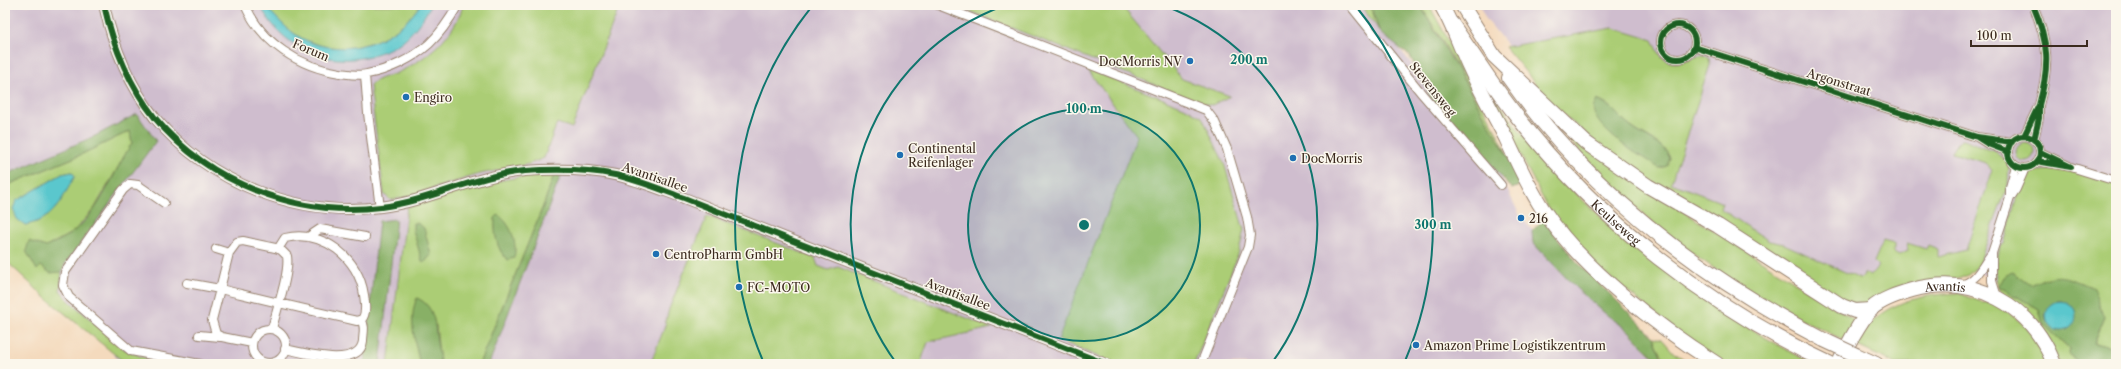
<svg xmlns="http://www.w3.org/2000/svg" width="2121" height="369" font-family="'Libre Caslon Text',serif">
<rect width="100%" height="100%" fill="#fbf7ec"/>
<filter id="ink" filterUnits="userSpaceOnUse"><feTurbulence type="fractalNoise" baseFrequency=".025" numOctaves="2"/><feDisplacementMap in="SourceGraphic" scale="8" xChannelSelector="R" yChannelSelector="G"/><feConvolveMatrix kernelMatrix="1 2 1 2 8 2 1 2 1" color-interpolation-filters="sRGB"/></filter>
<filter id="wash" filterUnits="userSpaceOnUse"><feTurbulence type="fractalNoise" baseFrequency=".012" numOctaves="4" result="noise"/><feDisplacementMap in="SourceGraphic" scale="16" xChannelSelector="R" yChannelSelector="G"/><feGaussianBlur stdDeviation="0.9" result="paint"/><feColorMatrix in="noise" values="0 0 0 0 0 0 0 0 0 0 0 0 0 0 0 0 0 1.4 0 .05"/><feComposite in="paint" operator="in"/></filter>
<g filter="url(#wash)">
<rect width="100%" height="100%" fill="#f4dabd"/>
<path fill="#cfbdce" d="M5,5h1359l52,64 75,87 30,62 139,146h-1525l-16,-3 -114,-139z
M1479,5h637v354l-49,-23 -59,-50 -37,-17 -120,27 -223,-125 -61,-52 -81,-100z"/>
<path fill="#abcd75" stroke="#737c4a" fill-rule="evenodd" d="M264,5h156c-26,39 -80,56 -122,31 -13,-8 -23,-20 -34,-31z
M463,5h157l-48,123 -15,-5 -13,35 -15,6 -49,10 -78,24 -12,2 -6,-6 -14,-108c7,-9 18,-9 27,-13 28,-13 58,-37 66,-68z
M954,5h167l61,74 48,17 -18,9 -11,-2z
M1360,5h9l3,5 8,23 -5,-9z
M1420,5h9l45,82 39,78c-32,-53 -59,-108 -93,-160z
M1613,28l40,12c3,5 5,13 9,17 13,13 27,0 42,-2l5,3 1,7 -39,118 52,20 -2,6 48,32 15,3 76,35 5,-6 5,3 8,-10 -4,-4 9,-21 11,3v8l5,3 9,-4 -1,-8 19,6 2,-4 10,4v8l28,-7 27,-81 -7,-6 -34,-10 4,-9 8,-5 31,13 14,11 -1,22 -30,81 -10,9 -7,3 -93,26 -22,-2 -217,-133 -73,-60 -51,-62zM1597,100c19,7 19,17 34,27 12,9 33,16 39,31l-3,8 -8,2 -42,-28 -22,-24z
M1087,69l97,38 18,10 22,46 20,67 -6,25 -44,109h-78l-58,-24 79,-204z
M1479,75c19,27 39,55 61,80 73,84 175,159 274,209h-90l-26,-16 -101,-81 -47,-55z
M1540,107l81,65 235,149 -12,19c-67,-31 -132,-68 -189,-116 -42,-35 -79,-76 -115,-117z
M130,131l2,12 -38,66 -21,23 -27,15 -5,19 21,6 -2,18 7,9 57,50 35,15 -35,-2 -78,-64 -41,-38v-74l73,-30zM72,172c-10,27 -15,47 -47,53l-9,-24 46,-27z
M2016 152a9 9 0 1 1 18 0a9 9 0 1 1-18 0Z
M2057,169l25,4 34,11v164l-23,-5 11,-26 -59,-39 -14,7 -33,1 41,23 4,15 26,24 -1,6 13,10h-16l-14,-8 -51,-66c-8,-15 -3,-28 0,-44l4,-2 16,-60 12,-12z
M554,174l-10,30 -65,160h-39l-4,-39 -21,17 5,22h-32l19,-157c48,-14 96,-32 147,-33z
M707,216l108,42 3,8 10,4 10,-3 154,61 -64,14 -8,22h-270l14,-35 5,-20z
M1957,293l25,9 9,-2 35,26 22,38h-152l-43,-20c30,-40 55,-48 104,-51z
M1654,337l8,2 12,14 18,11c-28,0 -28,-2 -38,-27z"/>
<path fill="#88b066" stroke="#626d42" fill-rule="evenodd" d="M1369,5h51l104,179 -12,5 -46,-55 -35,-36 -21,-42 -30,-23 -8,-23z
M1597,100c20,9 19,16 34,27 12,10 33,16 39,31l-3,8 -8,2c-18,-12 -64,-37 -66,-60z
M137,114l19,27 -91,123 -3,8 -12,1 -9,-7 -4,4 -11,-19 3,-10 17,6c9,-5 20,-9 28,-16 28,-22 39,-59 58,-88l-2,-12 -52,25 -73,30v-11l90,-39z
M554,174l7,1 -72,189h-10l65,-160z
M498,215c13,8 20,29 16,43l-6,2c-12,-10 -14,-28 -13,-42z
M396,219l-16,145h-16l15,-143z
M1543,220l34,42 77,75 7,19 11,8h-11l-33,-34 -21,-15 -31,-27 -43,-45 -1,-12z
M413,223h4l7,5 7,27 -6,7 -3,-1 -9,-31z
M2012,272l19,13c28,-15 35,-8 62,3l11,29 -11,26 23,5v16h-35l-13,-10 1,-6 -26,-24 -4,-15 -41,-23 5,-9zM2057,301c8,-1 14,3 18,10l-2,14 -6,5 -20,-8 -2,-7z
M417,298c18,8 18,26 20,44 1,7 3,15 3,22h-20c-5,-21 -12,-46 -3,-66z"/>
<path fill="#5ac7cd" stroke="#4a7876" d="M260,5h4c11,11 21,23 34,31 42,25 96,8 122,-31h11c-7,13 -15,24 -26,34 -10,9 -23,13 -35,17 -45,12 -89,-9 -110,-51z
M72,172l3,4c-14,24 -20,44 -50,49l-8,-6 -4,-10 3,-8 46,-27z
M2046 316a15 15 0 1 1 30 0a15 15 0 1 1-30 0Z"/>
</g>
<g filter="url(#ink)">
<g fill="none" stroke-linecap="round" stroke-linejoin="round">
<g stroke="#98826e" stroke-width="10">
<path id="minor" d="M245,5c17,38 54,62 95,68 8,1 19,3 27,1 22,-4 45,-15 62,-30 12,-11 21,-25 29,-39
M938,5l268,105 9,12 12,27 20,68 3,18 -2,12 -47,117
M1350,5l72,89 79,91
M2033,5c16,38 17,60 6,100
M1661 42a17 17 0 1 1 34 0a17 17 0 1 1-34 0Z
M1694,47l283,90
M365,75l3,38 12,95
M2024,136l15,-31v13l-5,22
M2008 152a16 16 0 1 1 32 0a16 16 0 1 1-32 0Z
M2009,152l-21,-8 -11,-7 35,5
M2037,161l34,6 -31,-15
M2071,167l45,14
M2010,198l6,-9 9,-21
M164,203l-26,-18 -8,-1 -7,6 -58,82 -2,13 6,12 62,54 69,13
M308,237l12,-8 45,8
M216,249l13,4
M187,283l33,6 -8,31 4,14 6,3 30,6
M1960,285c17,-3 22,-19 32,-32
M1997,297l-5,-16v-28l18,-55v-11l6,-21
M272,329c4,-18 18,-56 15,-73l-7,-7 -37,-8 -6,1 -8,11 -9,36c46,11 91,22 137,32l5,-2c5,-6 3,-17 2,-24 -5,-37 -41,-66 -79,-57l-7,11
M252 346a17 17 0 1 1 34 0a17 17 0 1 1-34 0Z
M199,335l21,2
M285,349c19,4 75,20 78,-8 0,-7 3,-15 -2,-21"/>
</g>
<g stroke="#98826e" stroke-width="12">
<path id="tertiary" d="M104,5c9,40 25,80 51,113 54,65 143,100 226,89 49,-6 95,-32 144,-36 30,-2 61,-2 90,4 24,5 47,15 69,23l422,166"/>
</g>
<g stroke="#98826e" stroke-width="16">
<g id="trunk">
<path d="M1441,5c12,20 19,42 29,63 11,24 24,47 36,70 11,24 22,48 36,70 39,60 115,118 175,156"/>
<path d="M1462,5l32,51 92,87 62,43 70,40 124,80 13,5 16,-1"/>
<path id="s1" d="M1452,24c21,30 41,62 64,91 82,106 194,193 315,249"/>
<path d="M1509,78c80,113 193,199 315,262"/>
<path d="M1856,355l20,9"/>
<path id="s2" d="M1839,364c5,-14 22,-44 32,-55 11,-10 27,-15 41,-19 62,-17 120,15 142,74"/>
</g>
</g>
<use href="#minor" stroke="#fff" stroke-width="8"/>
<use href="#tertiary" stroke="#fff" stroke-width="10"/>
<use href="#trunk" stroke="#fff" stroke-width="14"/>
<g stroke="#98826e" stroke-width="16" stroke-linecap="butt">
<path id="trunk-bridge" d="M1824,340l32,15"/>
</g>
<use href="#trunk-bridge" stroke="#fff" stroke-width="14"/>
<g stroke="#fbf7ec" stroke-width="8">
<path id="cycleway" d="M104,5c9,40 25,80 51,113 54,65 143,100 226,89 49,-6 95,-32 144,-36 30,-2 61,-2 90,4 24,5 47,15 69,23l422,166
M2033,5c16,38 17,60 6,100
M1661 42a17 17 0 1 1 34 0a17 17 0 1 1-34 0Z
M1694,47l283,90
M2024,136l15,-31v13l-5,22
M2008 152a16 16 0 1 1 32 0a16 16 0 1 1-32 0Z
M2009,152l-21,-8 -11,-7 35,5
M2037,161l34,6 -31,-15"/>
</g>
<use href="#cycleway" stroke="#1b5e20" stroke-width="6"/>
</g>
</g>
<circle cx="1084" cy="225" r="116" fill="#0f766e" fill-opacity=".12"/>
<g fill="none" stroke="#0f766e" stroke-width="2">
<circle cx="1084" cy="225" r="116"/>
<path d="M897 364A233 233 0 0 1 1006 5M1162 5A233 233 0 0 1 1271 364"/>
<path d="M763 361A349 349 0 0 1 813 5M1355 5A349 349 0 0 1 1405 361"/>
</g>
<g fill="#1f6fb2" stroke="#fbf7ec" stroke-width="1.5">
<circle cx="1190" cy="61" r="4"/>
<circle cx="406" cy="97" r="4"/>
<circle cx="900" cy="155" r="4"/>
<circle cx="1293" cy="158" r="4"/>
<circle cx="1521" cy="218" r="4"/>
<circle cx="656" cy="254" r="4"/>
<circle cx="739" cy="287" r="4"/>
<circle cx="1416" cy="345" r="4"/>
</g>
<g text-anchor="middle" dominant-baseline="central" stroke-width="3" stroke-linejoin="round" paint-order="stroke">
<g font-size="12" fill="#3b2a1e" stroke="#fbf7ec">
<text transform="translate(311 50) rotate(23)">Forum</text>
<text transform="translate(1839 82) rotate(17)">Argonstraat</text>
<text transform="translate(1433 89) rotate(51)">Stevensweg</text>
<text transform="translate(655 177) rotate(19)">Avantisallee</text>
<text stroke="none"><textPath href="#s1" startOffset="258">Keulseweg</textPath></text>
<text stroke="none"><textPath href="#s2" startOffset="143">Avantis</textPath></text>
<text transform="translate(958 294) rotate(21)">Avantisallee</text>
</g>
<g font-size="12" fill="#3b2a1e" stroke="#fbf7ec" text-anchor="start">
<text x="1182" y="61" text-anchor="end">DocMorris NV</text>
<text x="414" y="97">Engiro</text>
<text x="908" y="148">Continental<tspan x="908" dy="14">Reifenlager</tspan></text>
<text x="1301" y="158">DocMorris</text>
<text x="1529" y="218">216</text>
<text x="664" y="254">CentroPharm GmbH</text>
<text x="747" y="287">FC-MOTO</text>
<text x="1424" y="345">Amazon Prime Logistikzentrum</text>
</g>
</g>
<circle cx="1084" cy="225" r="6" fill="#0f766e" stroke="#fbf7ec" stroke-width="2"/>
<g font-size="12" text-anchor="middle" font-weight="bold" fill="#0f766e" stroke="#fbf7ec" stroke-width="3" stroke-linejoin="round" paint-order="stroke">
<text x="1249" y="64">200 m</text>
<text x="1084" y="113">100 m</text>
<text x="1433" y="229">300 m</text>
</g>
<rect width="2121" height="369" fill="none" stroke="#fbf7ec" stroke-width="20"/>
<path d="M1971 40v6h116v-6" fill="none" stroke="#3b2a1e" stroke-width="2"/>
<text x="1977" y="40" font-size="12" fill="#3b2a1e" stroke="#fbf7ec" stroke-width="3" paint-order="stroke">100 m</text>
</svg>
